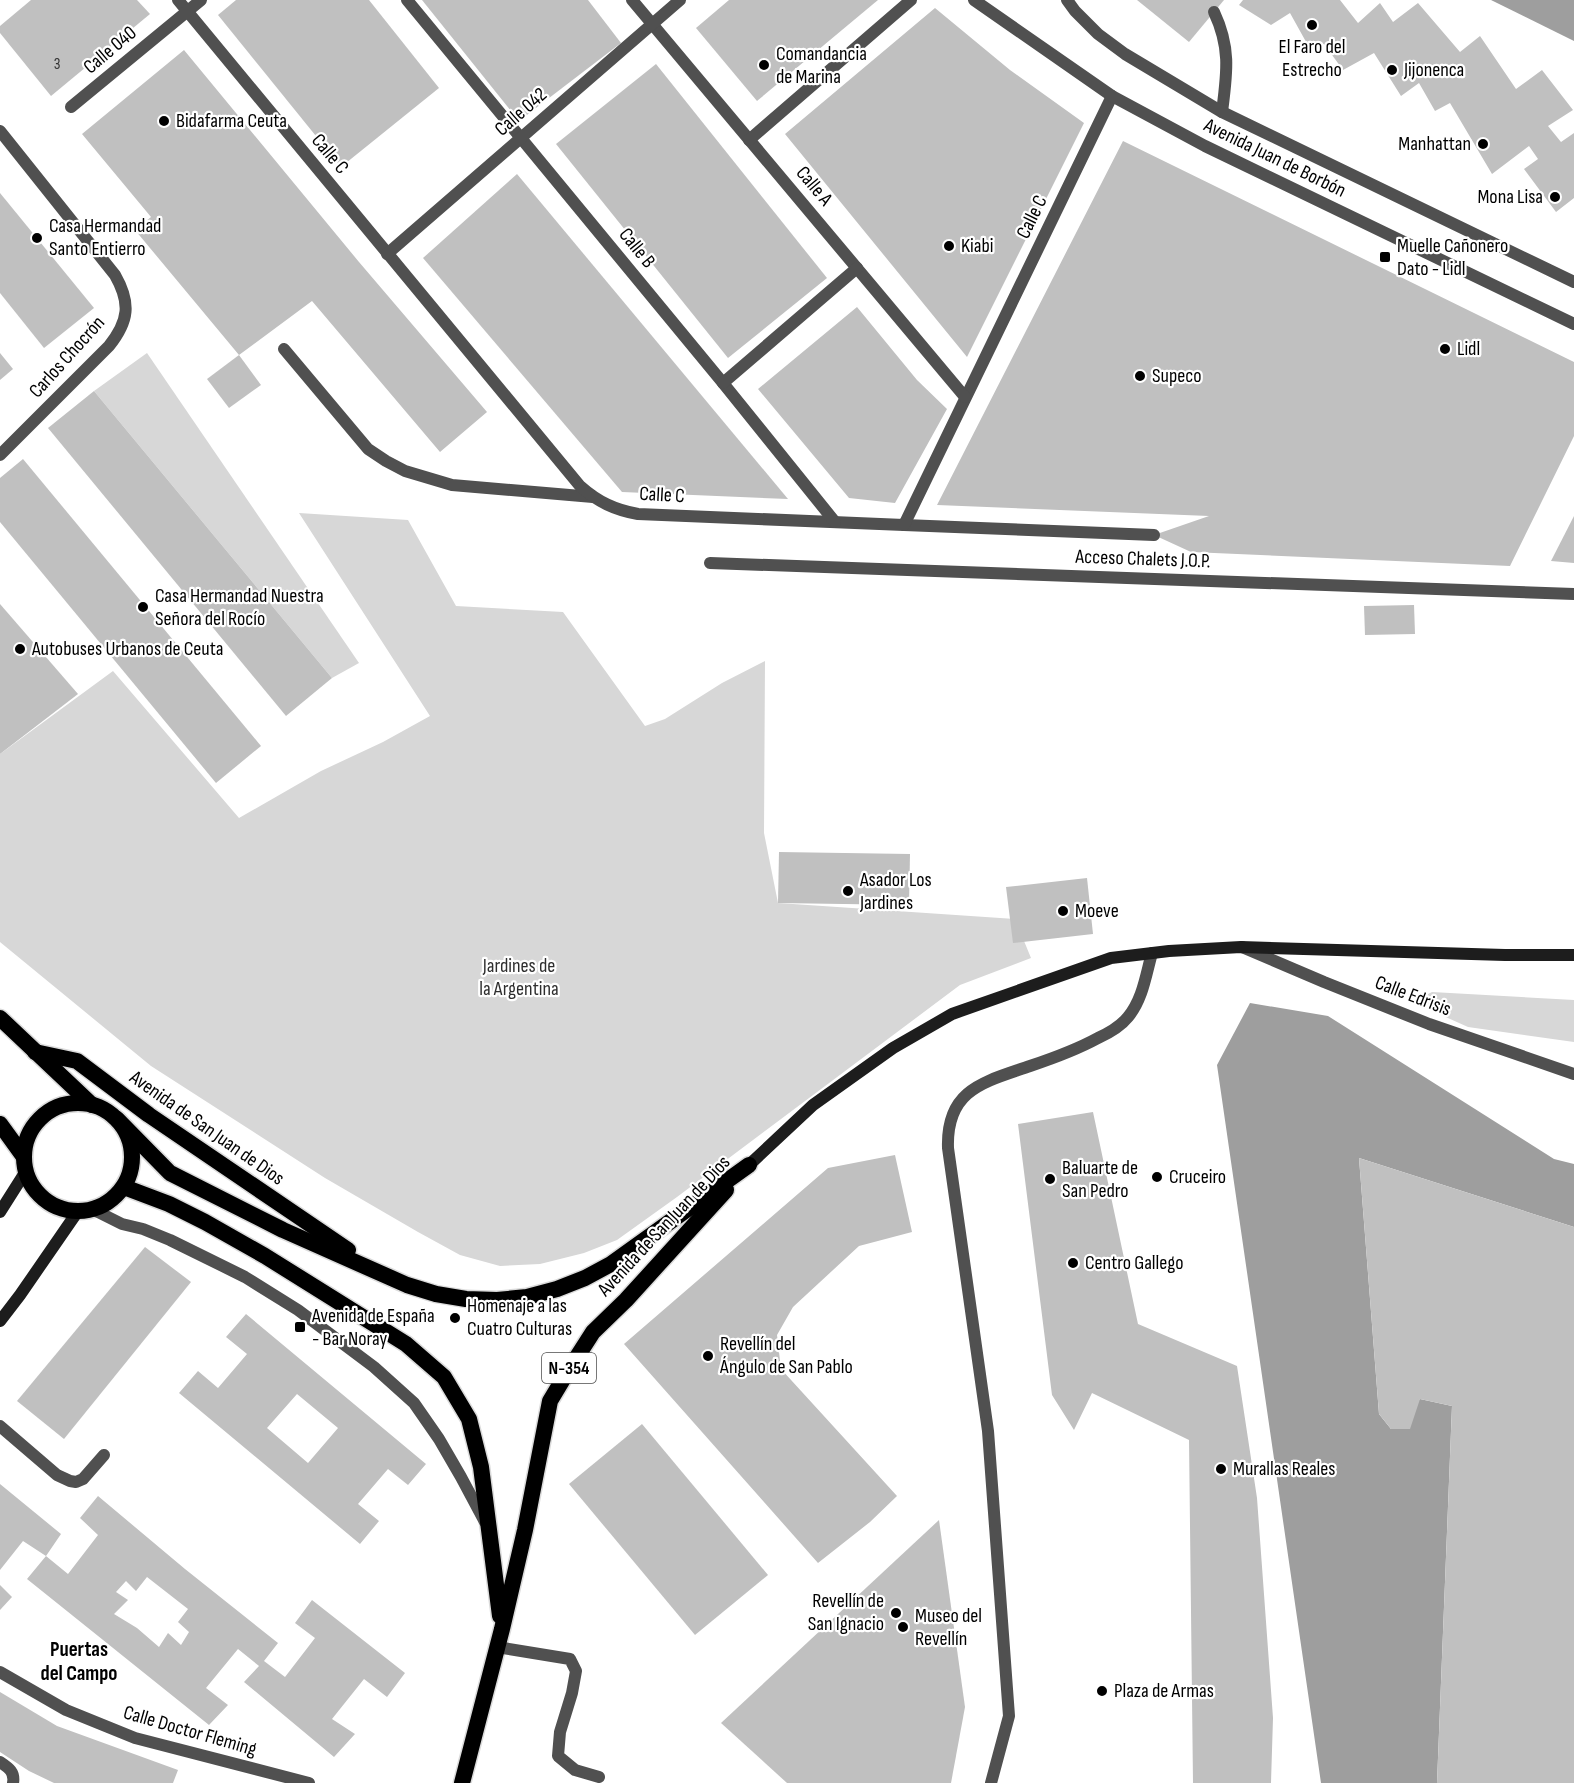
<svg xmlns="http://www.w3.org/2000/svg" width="1574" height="1783" font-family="'Sofia Sans Condensed',sans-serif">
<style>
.green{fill:#d7d7d7}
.water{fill:#9e9e9e}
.building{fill:#c0c0c0;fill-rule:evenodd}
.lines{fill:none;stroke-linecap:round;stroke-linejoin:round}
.trunk-casing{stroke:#dbdbdb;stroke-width:19}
.service{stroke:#505050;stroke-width:12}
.pedestrian{stroke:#505050;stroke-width:12}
.minor{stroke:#505050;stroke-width:12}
.tertiary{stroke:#505050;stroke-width:12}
.secondary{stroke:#1d1d1d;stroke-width:12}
.trunk{stroke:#000;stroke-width:16}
.poi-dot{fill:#000;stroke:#fff;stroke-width:2}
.labels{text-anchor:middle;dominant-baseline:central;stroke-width:4.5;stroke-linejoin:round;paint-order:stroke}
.number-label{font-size:16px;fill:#303030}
.shield{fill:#fff;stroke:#4c4c4c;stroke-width:1.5}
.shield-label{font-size:18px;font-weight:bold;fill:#000}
.poi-label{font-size:20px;fill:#000;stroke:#fff;text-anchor:start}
.street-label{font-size:20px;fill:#000;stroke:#fff}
.park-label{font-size:20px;fill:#2e2e2e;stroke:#fff}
.neighbourhood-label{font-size:21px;font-weight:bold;fill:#000;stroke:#fff}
</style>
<rect width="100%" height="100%" fill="#fff"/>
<g class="green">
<path d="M147 353 359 663 332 678 94 391Z"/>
<path d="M299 513 408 520 456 606 563 612 645 726 665 719 722 683 765 661 764 833 778 903 1015 919 1031 958 960 985 677 1197 617 1240 584 1253 540 1264 500 1266 460 1255 418 1232 325 1178 151 1066 0 942V754L113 671 239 818 321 771 383 742 430 716Z"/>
<path d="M1432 992 1574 1000V1042L1468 1027 1430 1010 1426 1002V995Z"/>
</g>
<g class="water">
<path d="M1491 0H1574V41Z"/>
<path d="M1250 1003 1328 1016 1554 1159 1574 1164V1227L1359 1158 1379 1414 1391 1429 1420 1399 1452 1406 1437 1783H1321L1217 1065Z"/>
</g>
<g class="building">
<path d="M31 0H137L150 14 51 96 0 33V26Z"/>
<path d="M236 0H369L439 88 341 167 218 15Z"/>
<path d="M422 0H588L621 43 519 121Z"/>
<path d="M729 0H878L757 101 696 28Z"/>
<path d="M1137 0H1224L1189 42Z"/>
<path d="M1243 0H1340L1358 23 1380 3 1393 22 1418 3 1460 52 1480 36 1516 89 1542 70 1573 110 1548 126 1561 142 1574 133V198L1556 212 1524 169 1538 159 1529 146 1492 174 1450 103 1435 111 1419 83 1401 96 1374 53 1343 70 1324 44 1310 49 1290 13 1271 25 1239 5Z"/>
<path d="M935 8 1010 70 1084 123 967 357 785 134Z"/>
<path d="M184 50 359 262 487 412 440 452 312 301 239 355 135 230 151 217 82 134Z"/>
<path d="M656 64 827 278 728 358 556 144Z"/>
<path d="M1123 141 1574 362V436L1510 566 1191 552 1154 535 1209 516 937 505Z"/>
<path d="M517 174 788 499 622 492 423 258Z"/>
<path d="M0 193 94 308 44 348 0 293Z"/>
<path d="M857 307 917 380 947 409 895 503 849 498 758 389Z"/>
<path d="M0 353 13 369 0 380Z"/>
<path d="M239 355 261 385 229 408 207 379Z"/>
<path d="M94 391 332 678 286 716 48 428Z"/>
<path d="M23 459 261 746 216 783 0 522V478Z"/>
<path d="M1574 516V563L1551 561Z"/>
<path d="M0 604 78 694 0 754Z"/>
<path d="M1414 605 1415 634 1365 635 1364 606Z"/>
<path d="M779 852 910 854 909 905 778 903Z"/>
<path d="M1087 878 1093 934 1013 943 1006 887Z"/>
<path d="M1093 1112 1138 1324 1237 1366 1257 1498 1273 1718 1271 1783H1193L1189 1440 1092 1393 1074 1430 1052 1395 1018 1124Z"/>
<path d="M895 1155 912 1232 859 1246 793 1307 777 1335 781 1369 897 1496 870 1522 818 1563 624 1344 828 1168Z"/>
<path d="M1359 1158 1574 1227V1783H1437L1452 1406 1420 1399 1410 1429H1391L1379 1414Z"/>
<path d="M145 1247 191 1282 64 1439 17 1401Z"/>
<path d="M246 1314 426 1464 408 1485 388 1469 358 1504 379 1521 360 1544 179 1393 198 1371 218 1388 247 1354 226 1337ZM297 1394 338 1428 308 1463 267 1428Z"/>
<path d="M642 1424 768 1575 695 1635 569 1484Z"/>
<path d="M0 1484 61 1534 46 1556 23 1541 0 1570Z"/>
<path d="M98 1496 185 1569 278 1643 264 1661 285 1677 315 1638 295 1623 312 1600 405 1673 387 1697 364 1679 332 1719 355 1734 334 1757 244 1682 259 1666 238 1649 206 1688 228 1705 209 1725 27 1579 46 1556 68 1574 98 1535 80 1518ZM147 1577 188 1609 178 1622 189 1632 181 1645 168 1633 159 1647 137 1628 114 1614 128 1600 116 1592 126 1581 136 1591Z"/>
<path d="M939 1520 965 1707 951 1783H787L721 1723Z"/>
<path d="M0 1585 12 1597 0 1610Z"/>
<path d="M0 1692 57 1726 178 1770 173 1783H54L29 1771 0 1752Z"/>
</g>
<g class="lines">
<defs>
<g id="trunk">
<path d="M0 1018 92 1105"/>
<path d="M35 1052 77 1061 149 1115 348 1250"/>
<circle cx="78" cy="1157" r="54"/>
<path d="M117 1119 170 1173 283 1230 407 1285 436 1294 466 1299 497 1300 527 1297 557 1289 585 1278 611 1264 749 1165"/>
<path d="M0 1124 24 1157"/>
<path d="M124 1187 169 1204 205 1222 265 1256 406 1344 444 1377 469 1419 481 1467 500 1616"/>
<path d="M462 1783 502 1629 525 1530 550 1401 568 1371 593 1332 626 1300 726 1190"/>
</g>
</defs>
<use href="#trunk" class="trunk-casing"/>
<g class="service">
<path d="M1214 12C1231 48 1227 73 1222 112"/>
<path d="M284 349 368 449 386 461 405 471 452 485 593 497"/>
<path d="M904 525 1154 535"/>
<path d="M92 1209 122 1224 143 1229 170 1240 245 1277 298 1310 374 1367 414 1403 439 1439 461 1477 485 1522"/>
<path d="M0 1426 57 1475 70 1481 76 1482 83 1479 104 1455"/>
<path d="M497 1647 570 1659 576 1671 572 1693 560 1732 558 1756 575 1770 599 1777"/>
<path d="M0 1762C9 1768 15 1772 13 1783"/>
</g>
<path class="pedestrian" d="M991 1783 1009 1716 988 1431 948 1148C946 1089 984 1082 1030 1066 1054 1058 1076 1050 1098 1038 1109 1033 1120 1027 1128 1017 1143 999 1146 974 1152 953"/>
<g class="minor">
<path d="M178 0 580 486C598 502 615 510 638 514L904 525 1112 96"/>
<path d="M407 0 723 383 835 522"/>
<path d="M632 0 965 397"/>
<path d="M974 0 1112 96 1205 146 1574 324"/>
<path d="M1067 0 1075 11 1098 34 1125 54 1222 112 1574 282"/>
<path d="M71 107 201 0"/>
<path d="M0 131 115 275C131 303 129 321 109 346L0 455"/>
<path d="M749 140 911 0"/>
<path d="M387 254 680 0"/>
<path d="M723 383 857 268"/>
<path d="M710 563 1574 594"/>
<path d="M0 1672 66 1710 135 1738 309 1783"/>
</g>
<path class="tertiary" d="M1242 947 1324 982 1429 1024 1574 1074"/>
<g class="secondary">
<path d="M749 1165 813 1105 893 1048 952 1014 1111 958 1169 951 1241 947 1505 955H1574"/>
<path d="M0 1212 26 1171"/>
<path d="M0 1321 20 1295 78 1211"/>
</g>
<use href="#trunk" class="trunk"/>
</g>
<g class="poi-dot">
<circle cx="1312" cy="25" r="6"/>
<circle cx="764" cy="65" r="6"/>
<circle cx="1392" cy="70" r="6"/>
<circle cx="164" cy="121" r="6"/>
<circle cx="1483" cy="144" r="6"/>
<circle cx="1555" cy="197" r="6"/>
<circle cx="37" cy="238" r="6"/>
<circle cx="949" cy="246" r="6"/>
<rect x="1379" y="251" width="12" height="12" rx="3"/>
<circle cx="1445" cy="349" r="6"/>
<circle cx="1140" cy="376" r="6"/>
<circle cx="143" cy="607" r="6"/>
<circle cx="20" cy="649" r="6"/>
<circle cx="848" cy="891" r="6"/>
<circle cx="1063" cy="911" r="6"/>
<circle cx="1157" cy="1177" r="6"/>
<circle cx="1050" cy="1179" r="6"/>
<circle cx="1073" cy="1263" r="6"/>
<circle cx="455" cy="1318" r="6"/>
<rect x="294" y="1321" width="12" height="12" rx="3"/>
<circle cx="708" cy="1356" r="6"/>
<circle cx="1221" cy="1469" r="6"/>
<circle cx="896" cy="1613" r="6"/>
<circle cx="903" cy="1627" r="6"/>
<circle cx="1102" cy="1691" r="6"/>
</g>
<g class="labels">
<g class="number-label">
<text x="57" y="64">3</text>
</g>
<rect class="shield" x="542" y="1353" width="54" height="30" rx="4.5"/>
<g class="shield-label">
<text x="569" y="1368">N-354</text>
</g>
<g class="poi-label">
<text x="1312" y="47" text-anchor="middle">El Faro del<tspan x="1312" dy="23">Estrecho</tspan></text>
<text x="776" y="54">Comandancia<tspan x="776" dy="23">de Marina</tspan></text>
<text x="1404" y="70">Jijonenca</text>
<text x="176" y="121">Bidafarma Ceuta</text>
<text x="1471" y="144" text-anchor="end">Manhattan</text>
<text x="1543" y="197" text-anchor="end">Mona Lisa</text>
<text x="49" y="226">Casa Hermandad<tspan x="49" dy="23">Santo Entierro</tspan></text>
<text x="961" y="246">Kiabi</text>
<text x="1397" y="246">Muelle Cañonero<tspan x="1397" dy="23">Dato - Lidl</tspan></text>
<text x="1457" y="349">Lidl</text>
<text x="1152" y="376">Supeco</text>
<text x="155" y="596">Casa Hermandad Nuestra<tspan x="155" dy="23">Señora del Rocío</tspan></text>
<text x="32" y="649">Autobuses Urbanos de Ceuta</text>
<text x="860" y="880">Asador Los<tspan x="860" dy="23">Jardines</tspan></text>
<text x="1075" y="911">Moeve</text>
<text x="1062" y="1168">Baluarte de<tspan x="1062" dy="23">San Pedro</tspan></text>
<text x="1169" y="1177">Cruceiro</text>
<text x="1085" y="1263">Centro Gallego</text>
<text x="467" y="1306">Homenaje a las<tspan x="467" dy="23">Cuatro Culturas</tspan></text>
<text x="312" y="1316">Avenida de España<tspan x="312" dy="23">- Bar Noray</tspan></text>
<text x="720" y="1344">Revellín del<tspan x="720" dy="23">Ángulo de San Pablo</tspan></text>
<text x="1233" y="1469">Murallas Reales</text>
<text x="884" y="1601" text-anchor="end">Revellín de<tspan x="884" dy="23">San Ignacio</tspan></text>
<text x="915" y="1616">Museo del<tspan x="915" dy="23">Revellín</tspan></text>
<text x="1114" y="1691">Plaza de Armas</text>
</g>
<g class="street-label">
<text transform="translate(110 50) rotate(-40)">Calle 040</text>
<text transform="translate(521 112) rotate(-41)">Calle 042</text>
<text transform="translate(330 154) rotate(50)">Calle C</text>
<text transform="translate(1275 158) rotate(26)">Avenida Juan de Borbón</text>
<text transform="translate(814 186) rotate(50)">Calle A</text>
<text transform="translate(1032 217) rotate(-64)">Calle C</text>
<text transform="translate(637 248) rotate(51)">Calle B</text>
<text transform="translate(67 357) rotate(-48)">Carlos Chocrón</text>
<text transform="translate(662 495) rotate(3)">Calle C</text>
<text transform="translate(1143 559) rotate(2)">Acceso Chalets J.O.P.</text>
<text transform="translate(1413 996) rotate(21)">Calle Edrisis</text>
<text transform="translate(207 1128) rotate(35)">Avenida de San Juan de Dios</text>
<text transform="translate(664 1226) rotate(-47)">Avenida de San Juan de Dios</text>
<text transform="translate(190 1731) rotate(16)">Calle Doctor Fleming</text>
</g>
<g class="park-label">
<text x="519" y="966">Jardines de<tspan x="519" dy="23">la Argentina</tspan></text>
</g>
<g class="neighbourhood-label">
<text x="79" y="1649">Puertas<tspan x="79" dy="24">del Campo</tspan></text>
</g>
</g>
</svg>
